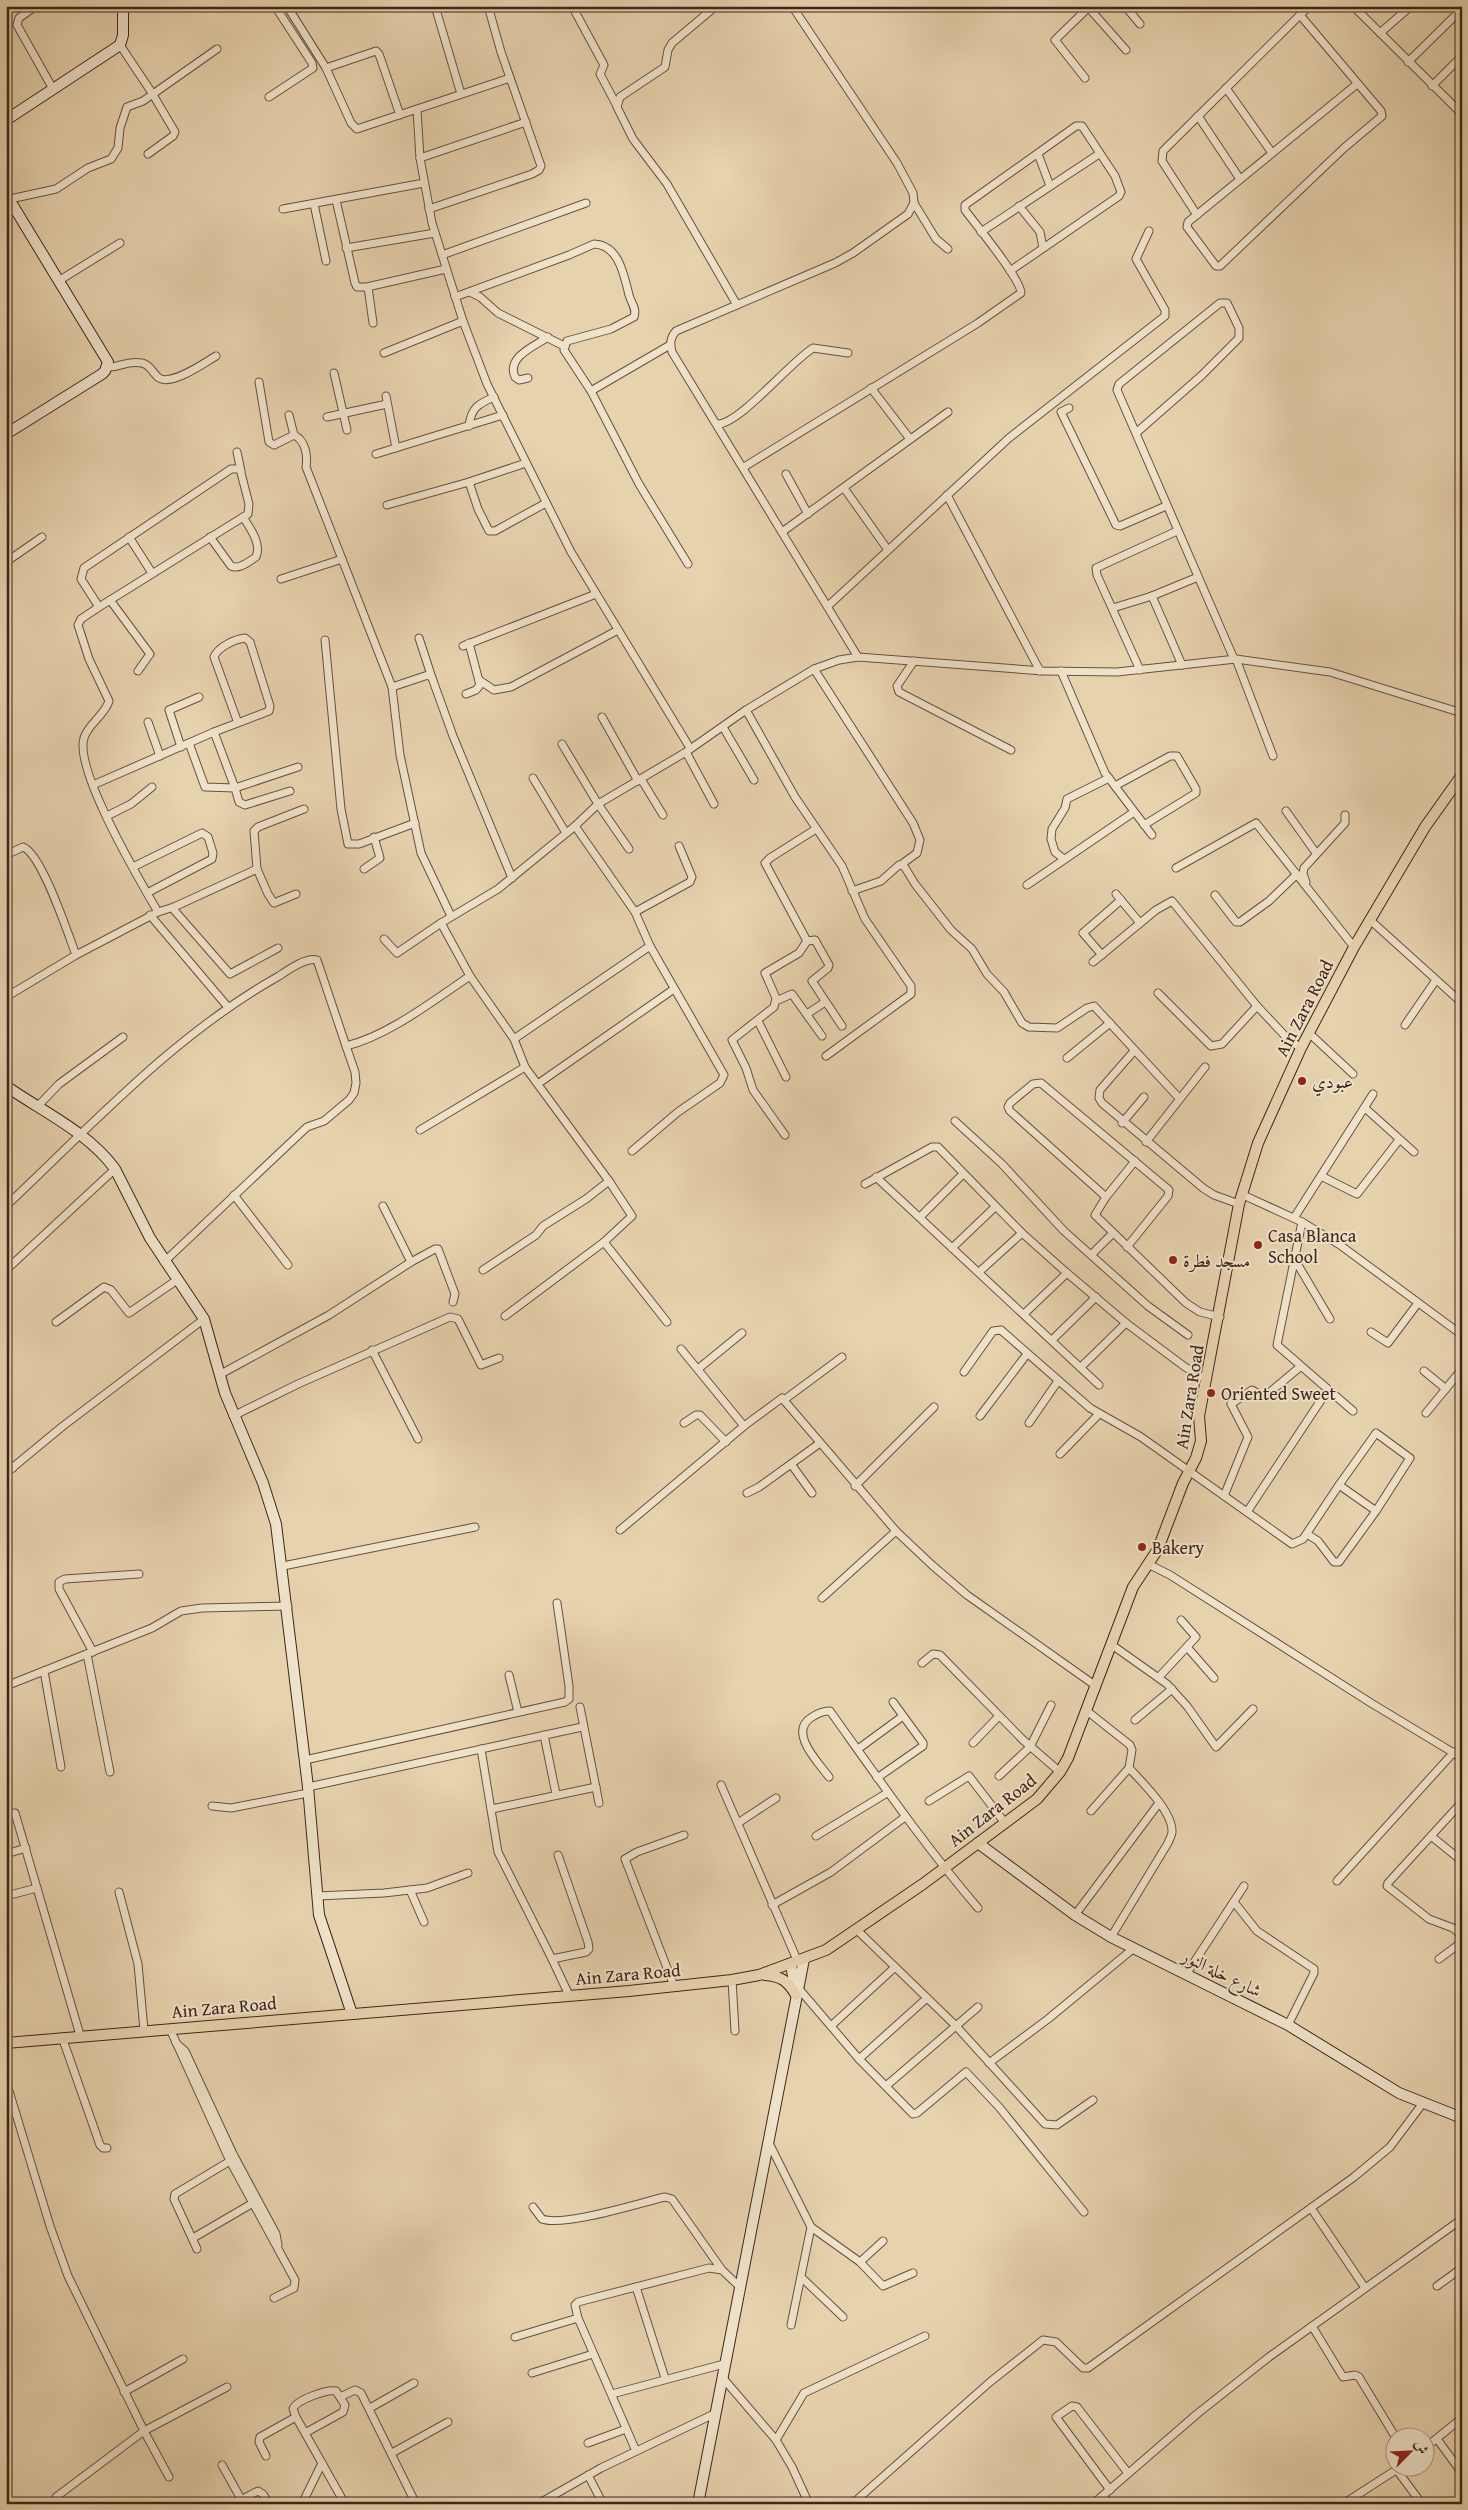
<svg xmlns="http://www.w3.org/2000/svg" width="1468" height="2510" font-family="'Gentium Book Plus',Amiri,serif">
<style>
.lines{fill:none;stroke-linecap:round;stroke-linejoin:round}
.street-casing{stroke:#68503e;stroke-width:9}
.secondary-casing{stroke:#3e2519;stroke-width:12}
.primary-casing{stroke:#3e2519;stroke-width:12}
.street{stroke:#efe2ca;stroke-width:7}
.secondary{stroke:#efe2ca;stroke-width:10}
.primary{stroke:#e7d2ae;stroke-width:10}
.poi-dot{fill:#8f2418;stroke:#efe2ca;stroke-width:2}
.labels{text-anchor:middle;dominant-baseline:central;stroke-width:4;stroke-linejoin:round;paint-order:stroke}
.street-label{font-size:18px;fill:#3e2519;stroke:#efe2ca}
.poi-label{font-size:18px;fill:#3e2519;stroke:#efe2ca;text-anchor:start}
</style>
<rect width="100%" height="100%" fill="#e7d2ae"/>
<filter id="stains"><feTurbulence type="fractalNoise" baseFrequency=".004" numOctaves="4"/><feColorMatrix values="0 0 0 0 .2 0 0 0 0 .09 0 0 0 0 .02 0 0 0 .5 -.17"/></filter>
<radialGradient id="worn" r=".72"><stop offset=".6" stop-color="#630" stop-opacity="0"/><stop offset="1" stop-color="#630" stop-opacity=".3"/></radialGradient>
<g class="lines">
<defs>
<g id="street">
<path d="M36 6 19 18 17 25 53 89"/>
<path d="M287 6 326 68 351 123 357 129 510 78"/>
<path d="M435 6 461 94"/>
<path d="M572 6 604 65 600 74 617 106"/>
<path d="M716 6 672 43 668 50 665 67 620 97 617 107 633 139 667 184 737 305"/>
<path d="M792 6 897 163 913 193 914 203 908 214 853 253 835 263 676 331C670 338 670 343 672 352L858 657"/>
<path d="M1125 6 1140 24"/>
<path d="M1353 6 1462 114"/>
<path d="M1088 7 1126 50"/>
<path d="M1300 15 1381 111 1382 116 1344 148 1220 266H1216L1187 227 1188 222 1357 84"/>
<path d="M1380 33 1411 6"/>
<path d="M120 45 152 93 175 132 173 136 148 154"/>
<path d="M1408 62 1462 9"/>
<path d="M326 68 376 51 379 54 400 115"/>
<path d="M1085 78 1055 40 1090 6"/>
<path d="M1432 86 1462 56"/>
<path d="M1226 88 1272 153"/>
<path d="M269 97 313 68 312 63 275 6"/>
<path d="M417 110 420 158 432 223 463 321 487 384 571 552 690 748"/>
<path d="M1198 116 1240 179"/>
<path d="M1038 154 1050 186"/>
<path d="M420 158 526 122"/>
<path d="M10 199 56 189 88 168 111 159 118 148 120 128 127 107 143 101 217 49"/>
<path d="M336 200 355 283 357 287H367L446 269"/>
<path d="M914 203 936 239 948 249"/>
<path d="M314 204 326 261"/>
<path d="M1019 206 1040 232 1043 248"/>
<path d="M283 209 424 183"/>
<path d="M429 209 532 174 539 170 541 166 501 52 488 6"/>
<path d="M1197 215 1162 161 1163 151 1309 6"/>
<path d="M981 232 1099 154"/>
<path d="M346 248 435 233"/>
<path d="M442 255 586 203"/>
<path d="M60 280 120 243"/>
<path d="M368 287 373 323"/>
<path d="M470 292 480 297 498 313 564 346"/>
<path d="M455 297 569 255 594 244C619 245 624 275 629 295 631 303 637 308 634 317L611 329 567 341 564 350 591 391 639 484 688 564"/>
<path d="M384 353 463 321"/>
<path d="M108 367C120 368 125 360 142 363 151 365 153 374 159 378 172 386 204 363 216 356"/>
<path d="M334 373 347 430"/>
<path d="M528 378 519 380 515 377C506 357 535 346 548 337"/>
<path d="M259 382 269 442 274 445 294 435"/>
<path d="M871 388 910 439"/>
<path d="M591 391 670 345"/>
<path d="M386 396 396 448"/>
<path d="M1069 408 1061 412 1116 525 1120 526 1166 506"/>
<path d="M289 415 294 435C305 440 308 455 306 467L392 687 400 755 421 853 451 916"/>
<path d="M327 417 387 404"/>
<path d="M717 424C739 425 789 363 813 348L848 353"/>
<path d="M469 426C471 408 478 404 494 397"/>
<path d="M1136 433 1201 376 1239 338V328L1227 303H1220L1119 384 1117 390 1234 659"/>
<path d="M237 452 241 471"/>
<path d="M376 454 503 415"/>
<path d="M744 467 978 323 1021 293C1021 279 976 225 965 210V205L1076 126H1082L1115 176 1121 192 1119 196 1010 271"/>
<path d="M786 474 808 514"/>
<path d="M469 482 478 509 489 531H495L546 503"/>
<path d="M844 488 888 550"/>
<path d="M947 495 1040 671"/>
<path d="M387 505 469 482 526 463"/>
<path d="M782 532 948 412"/>
<path d="M129 537 152 573"/>
<path d="M210 537 231 566C239 570 248 562 256 557 262 544 250 528 243 517"/>
<path d="M6 562 42 537"/>
<path d="M281 579 342 559"/>
<path d="M1152 596 1182 665"/>
<path d="M110 600 150 654 138 671"/>
<path d="M828 606 1009 438 1165 316V310L1136 259 1149 231"/>
<path d="M1113 608 1152 596 1198 577"/>
<path d="M419 638 432 678"/>
<path d="M325 640 341 809 348 844H359L415 823"/>
<path d="M463 646 596 594"/>
<path d="M1236 659 1273 756"/>
<path d="M914 661 897 686 899 692 1011 750"/>
<path d="M814 669 913 823 920 840 917 853 902 864"/>
<path d="M1140 670 1097 575 1096 568 1177 531"/>
<path d="M1061 671 1105 773 1152 835"/>
<path d="M479 680 494 690 511 687 618 630"/>
<path d="M392 687 428 675 432 678 453 736 512 878"/>
<path d="M466 694 476 690 480 685 469 643"/>
<path d="M746 710 795 797 842 866 865 919 911 986V994L826 1056"/>
<path d="M602 717 638 781"/>
<path d="M148 722 160 756"/>
<path d="M723 727 754 780"/>
<path d="M214 732 235 788 298 767"/>
<path d="M189 743 205 787 235 788 239 802 245 805 290 791"/>
<path d="M562 744 598 804 629 849"/>
<path d="M181 747 169 710 199 697"/>
<path d="M686 752 714 804"/>
<path d="M533 778 566 833"/>
<path d="M641 779 663 815"/>
<path d="M93 785 214 732 269 711 270 706 250 642 245 638C235 639 218 647 214 657L238 723"/>
<path d="M1115 786 1170 756H1177L1196 789V793L1144 825"/>
<path d="M1286 811 1316 853"/>
<path d="M107 816 131 804 152 787"/>
<path d="M575 826 635 912 650 946 724 1075 720 1083 678 1112 632 1151"/>
<path d="M6 855 23 847C42 854 68 934 76 955"/>
<path d="M1064 859 1055 852 1051 839 1052 829 1065 808 1067 799 1109 778"/>
<path d="M133 867 202 833 208 837 213 853 212 859 147 893"/>
<path d="M1176 868 1256 823 1354 947"/>
<path d="M257 869 268 894 274 903 296 894"/>
<path d="M364 869 380 858 374 837"/>
<path d="M1306 882 1303 874 1304 868 1345 823V815"/>
<path d="M1027 885 1134 812"/>
<path d="M852 891 881 881 899 865 904 866 915 884 951 930 972 949 987 974 1004 992 1022 1023 1029 1027 1057 1028 1087 1008 1094 1006 1179 1098"/>
<path d="M1116 894 1140 923"/>
<path d="M1215 895 1236 922H1240L1269 901 1297 874"/>
<path d="M174 907V910L230 974 278 948"/>
<path d="M158 912 174 907 257 869 254 831 258 827 304 809"/>
<path d="M635 912 690 882 692 877 679 846"/>
<path d="M150 915 227 1006"/>
<path d="M1369 919 1462 1003"/>
<path d="M384 939 397 953 441 923"/>
<path d="M807 941 815 940 829 965 828 968 812 981 842 1026"/>
<path d="M1102 955 1083 933 1121 900"/>
<path d="M1093 962 1156 910 1172 901 1257 1006 1288 1039 1301 1048"/>
<path d="M1158 993 1211 1046 1222 1044 1257 1006"/>
<path d="M6 997 76 955 158 912C140 881 74 770 84 738 88 724 105 715 109 701L89 659 78 625 81 619 99 607 248 514 249 504 240 469H231L84 568 81 579 99 607"/>
<path d="M776 1001 792 994 822 1036"/>
<path d="M807 1014 825 1002"/>
<path d="M758 1021 786 1077"/>
<path d="M1405 1025 1436 980"/>
<path d="M1309 1033 1353 1074"/>
<path d="M514 1039 650 946"/>
<path d="M1134 1051 1100 1090 1099 1098 1102 1103 1203 1188 1214 1195 1239 1204"/>
<path d="M1067 1058 1110 1023"/>
<path d="M539 1083 674 989"/>
<path d="M37 1107 59 1084 123 1037"/>
<path d="M1365 1108 1414 1152"/>
<path d="M955 1121 1002 1164 1064 1231 1148 1306 1188 1335"/>
<path d="M1122 1123 1144 1097"/>
<path d="M420 1130 525 1067"/>
<path d="M785 1135 753 1090 746 1068 732 1040 774 1007 776 998 765 973 799 953 807 941 765 863 770 858 816 829"/>
<path d="M1146 1142 1205 1067"/>
<path d="M1135 1161 1106 1197 1095 1215 1186 1303 1200 1312 1220 1317"/>
<path d="M1321 1176 1357 1194 1399 1140"/>
<path d="M876 1177 1099 1385"/>
<path d="M865 1184 932 1147H938L1022 1233 1067 1273 1126 1323 1185 1367 1207 1380"/>
<path d="M1241 1194 1302 1222 1340 1245 1462 1335"/>
<path d="M234 1195 288 1265"/>
<path d="M1106 1197 1010 1111 1008 1107 1010 1103 1033 1084 1041 1083 1169 1190 1168 1196 1127 1247"/>
<path d="M6 1206C93 1124 174 1035 279 976 288 970 306 957 317 960L346 1046C388 1036 434 1000 470 976"/>
<path d="M920 1217 963 1174"/>
<path d="M1294 1218 1373 1094"/>
<path d="M1302 1222 1277 1345 1353 1411"/>
<path d="M604 1242 667 1322"/>
<path d="M952 1248 995 1207"/>
<path d="M1092 1254 1113 1233"/>
<path d="M1295 1260 1330 1319"/>
<path d="M164 1262 307 1127 324 1121 349 1100 354 1093 356 1083 355 1072 346 1046"/>
<path d="M411 1262 435 1249H438L455 1294 453 1302"/>
<path d="M6 1270 115 1169"/>
<path d="M483 1270 536 1235 543 1226 586 1199 609 1181"/>
<path d="M979 1272 1022 1233"/>
<path d="M1024 1314 1067 1273"/>
<path d="M505 1316 604 1242 632 1216 609 1181 525 1067 514 1039 470 976 441 923 498 889 575 826 598 804 686 752 746 710 814 669 839 660 858 657 1043 671 1117 672 1236 659 1330 672 1462 713"/>
<path d="M56 1322 104 1287 111 1290 129 1313 177 1280"/>
<path d="M1371 1332 1388 1343 1418 1303"/>
<path d="M1052 1340 1096 1297"/>
<path d="M681 1349 744 1426"/>
<path d="M372 1350 418 1439"/>
<path d="M1081 1367 1126 1323"/>
<path d="M698 1369 742 1333"/>
<path d="M1424 1371 1446 1389"/>
<path d="M964 1372 993 1331 1001 1330 1090 1408 1141 1437 1292 1544 1303 1539 1339 1485"/>
<path d="M219 1375 329 1315 411 1262 383 1206"/>
<path d="M784 1400 842 1357"/>
<path d="M1426 1413 1462 1369"/>
<path d="M233 1416 298 1384 450 1317 458 1319 481 1365 499 1358"/>
<path d="M980 1416 1027 1354"/>
<path d="M684 1423 696 1415H700L726 1442"/>
<path d="M1029 1423 1058 1381"/>
<path d="M1060 1454 1099 1414"/>
<path d="M6 1461 13 1468"/>
<path d="M791 1464 812 1493"/>
<path d="M6 1473 63 1426 204 1319"/>
<path d="M855 1486 934 1407"/>
<path d="M747 1493 759 1487 820 1443"/>
<path d="M1224 1496 1248 1437 1231 1404 1252 1390 1264 1397 1300 1367"/>
<path d="M1247 1512 1327 1391"/>
<path d="M620 1530 744 1426 782 1398 896 1531 932 1565 967 1595 1096 1686"/>
<path d="M1307 1534 1318 1541 1334 1562H1339L1376 1511 1410 1458 1376 1433 1339 1485 1376 1511"/>
<path d="M1148 1564 1170 1575 1371 1703 1462 1758"/>
<path d="M283 1566 475 1527"/>
<path d="M822 1598 896 1531"/>
<path d="M1112 1645 1167 1684 1187 1706 1216 1747 1253 1709"/>
<path d="M1187 1647 1214 1678"/>
<path d="M93 1652 59 1589V1582L65 1579 139 1574"/>
<path d="M87 1654 110 1772"/>
<path d="M922 1663 933 1654 940 1655 1023 1740 1060 1772"/>
<path d="M44 1671 61 1767"/>
<path d="M509 1675 518 1712"/>
<path d="M1159 1677 1196 1637 1181 1620"/>
<path d="M6 1686 152 1628 181 1611 202 1608 288 1606"/>
<path d="M580 1707 599 1803"/>
<path d="M1087 1711 1130 1745 1132 1750 1129 1768C1142 1782 1173 1812 1172 1832 1172 1835 1169 1840 1168 1843L1111 1937"/>
<path d="M1135 1720 1172 1689"/>
<path d="M544 1735 556 1794"/>
<path d="M973 1743 999 1716"/>
<path d="M481 1749 498 1852 552 1959"/>
<path d="M858 1749 903 1716"/>
<path d="M305 1760 565 1702 569 1699V1686L557 1603"/>
<path d="M999 1776 1030 1747 1051 1705"/>
<path d="M829 1777C819 1763 787 1732 812 1717 818 1713 823 1711 830 1711 878 1778 924 1845 978 1908"/>
<path d="M877 1778 923 1746V1743L893 1702"/>
<path d="M721 1785 798 1962"/>
<path d="M308 1787 582 1727"/>
<path d="M929 1801 969 1776 1005 1823"/>
<path d="M1462 1802 1388 1883 1387 1886 1429 1919 1453 1928 1462 1936"/>
<path d="M212 1806 231 1808 308 1793"/>
<path d="M492 1809 596 1787"/>
<path d="M1091 1811 1129 1768"/>
<path d="M6 1813H15L80 2035"/>
<path d="M738 1823 776 1798"/>
<path d="M816 1836 887 1793"/>
<path d="M1431 1836 1462 1861"/>
<path d="M6 1854 26 1848"/>
<path d="M558 1855 588 1942 589 1949 586 1952 552 1959 569 1995"/>
<path d="M1337 1881 1454 1752"/>
<path d="M410 1890 424 1922"/>
<path d="M119 1892 138 1964 144 2030"/>
<path d="M6 1896 37 1888"/>
<path d="M317 1896 384 1893 427 1888 468 1873"/>
<path d="M1234 1902 1257 1931 1314 1969V1973L1288 2025"/>
<path d="M772 1905 831 1872 905 1817"/>
<path d="M1075 1915 1159 1803"/>
<path d="M857 1930 956 2026 1045 2124 1057 2125 1093 2100"/>
<path d="M1439 1959 1462 1942"/>
<path d="M1187 1973 1244 1886"/>
<path d="M732 1980 735 2031"/>
<path d="M674 1986 625 1859 637 1852 684 1835"/>
<path d="M800 1990 859 2059 913 2114 917 2113 966 2072 999 2107 1084 2212"/>
<path d="M831 2026 894 1968"/>
<path d="M170 2029 230 2161 295 2280 294 2288 274 2298"/>
<path d="M62 2037 100 2145 103 2148H107"/>
<path d="M176 2043 185 2051 233 2154 276 2234 278 2245"/>
<path d="M859 2059 927 1998"/>
<path d="M989 2063 1048 2019 1134 1948"/>
<path d="M6 2081 50 2226 68 2276 144 2431 169 2477"/>
<path d="M886 2086 978 2007"/>
<path d="M769 2143 811 2227 860 2262 883 2286 913 2273"/>
<path d="M533 2207 542 2219C564 2227 639 2203 665 2197L672 2199 722 2270"/>
<path d="M1311 2208 1365 2288"/>
<path d="M193 2238 253 2203"/>
<path d="M197 2249 174 2199 175 2194 230 2161"/>
<path d="M860 2262 883 2241"/>
<path d="M801 2277 843 2317"/>
<path d="M1437 2286 1462 2268"/>
<path d="M636 2287 665 2378"/>
<path d="M791 2325 811 2227"/>
<path d="M1312 2326 1343 2377 1355 2375 1359 2377 1396 2438"/>
<path d="M515 2337 578 2318"/>
<path d="M532 2373 593 2354"/>
<path d="M722 2377 776 2440 792 2467 809 2504"/>
<path d="M124 2392 183 2359"/>
<path d="M612 2394 724 2364"/>
<path d="M340 2397 355 2390 361 2393 416 2504"/>
<path d="M370 2408 414 2383"/>
<path d="M305 2433 343 2412 345 2405 336 2391C327 2389 296 2400 293 2409L296 2417 345 2504"/>
<path d="M1437 2439 1462 2473"/>
<path d="M776 2440 804 2393 925 2336"/>
<path d="M588 2443 626 2429"/>
<path d="M1426 2447 1462 2418"/>
<path d="M636 2451 578 2318 575 2305 578 2302 709 2268 722 2270 741 2288"/>
<path d="M392 2453 448 2422"/>
<path d="M266 2456 259 2442 260 2437 296 2417"/>
<path d="M222 2465 241 2499"/>
<path d="M1396 2469 1422 2504"/>
<path d="M588 2475 603 2504"/>
<path d="M1110 2490 1056 2417 1072 2406 1077 2407 1128 2473"/>
<path d="M1103 2496 1109 2504"/>
<path d="M58 2504 56 2497 144 2431 227 2387"/>
<path d="M233 2504 258 2491 263 2494 269 2504"/>
<path d="M302 2504 322 2463"/>
<path d="M538 2504 601 2468 714 2414"/>
<path d="M852 2504 990 2382 1043 2340 1056 2342 1083 2368H1088L1354 2177 1390 2147 1423 2103"/>
<path d="M1093 2504 1197 2414 1269 2357 1462 2219"/>
<path d="M1343 2504 1399 2468"/>
</g>
<g id="secondary">
<path d="M6 120 120 45 123 35V6"/>
<path d="M6 194 108 362 105 371 102 374 6 434"/>
<path d="M6 1086C43 1112 88 1132 115 1169L150 1238 204 1319 225 1393 263 1483 276 1524 308 1787 319 1915 352 2014"/>
<path d="M978 1843 1075 1915 1111 1937 1288 2025 1399 2093 1462 2118"/>
<path d="M791 1965 796 1993"/>
<path d="M698 2504 804 1959"/>
</g>
<g id="primary">
<path d="M765 1975C781 1976 788 1981 796 1995"/>
<path d="M6 2043 629 1991 732 1980 759 1975 826 1950 923 1884 1037 1799 1060 1772 1068 1758 1133 1587 1158 1549 1183 1483 1196 1458 1201 1441 1199 1416 1239 1204 1258 1143 1301 1048 1354 947 1425 827 1462 775"/>
</g>
</defs>
<use href="#street" class="street-casing"/>
<use href="#secondary" class="secondary-casing"/>
<use href="#primary" class="primary-casing"/>
<use href="#street" class="street"/>
<use href="#secondary" class="secondary"/>
<use href="#primary" class="primary"/>
</g>
<g class="poi-dot">
<circle cx="1302" cy="1081" r="5"/>
<circle cx="1258" cy="1245" r="5"/>
<circle cx="1173" cy="1260" r="5"/>
<circle cx="1211" cy="1393" r="5"/>
<circle cx="1142" cy="1547" r="5"/>
</g>
<g class="labels">
<g class="street-label">
<text transform="translate(1304 1008) rotate(-63)">Ain Zara Road</text>
<text transform="translate(1189 1397) rotate(-81)">Ain Zara Road</text>
<text transform="translate(992 1810) rotate(-38)">Ain Zara Road</text>
<text transform="translate(1222 1973) rotate(26)">شارع خلة النور</text>
<text transform="translate(628 1974) rotate(-5)">Ain Zara Road</text>
<text transform="translate(224 2007) rotate(-5)">Ain Zara Road</text>
</g>
<g class="poi-label">
<text x="1312" y="1081">عبودي</text>
<text x="1268" y="1235">Casa Blanca<tspan x="1268" dy="21">School</tspan></text>
<text x="1183" y="1260">مسجد فطرة</text>
<text x="1221" y="1393">Oriented Sweet</text>
<text x="1152" y="1547">Bakery</text>
</g>
</g>
<rect width="1468" height="2510" fill="none" stroke="#e7d2ae" stroke-width="25"/>
<rect x="8" y="8" width="1453" height="2495" fill="none" stroke="#3e2519" stroke-width="2.5"/>
<rect x="12" y="12" width="1443" height="2485" fill="none" stroke="#3e2519"/>
<g transform="translate(1410 2452) rotate(66)"><circle r="24" fill="#efe2ca" stroke="#a89683"/>
<path d="M0-4L9 19L0 12L-9 19Z" fill="#8f2418"/>
<text y="-8" font-size="14" font-weight="bold" text-anchor="middle" fill="#3e2519">ش</text>
</g>
<rect width="100%" height="100%" filter="url(#stains)"/>
<rect width="100%" height="100%" fill="url(#worn)"/>
</svg>
